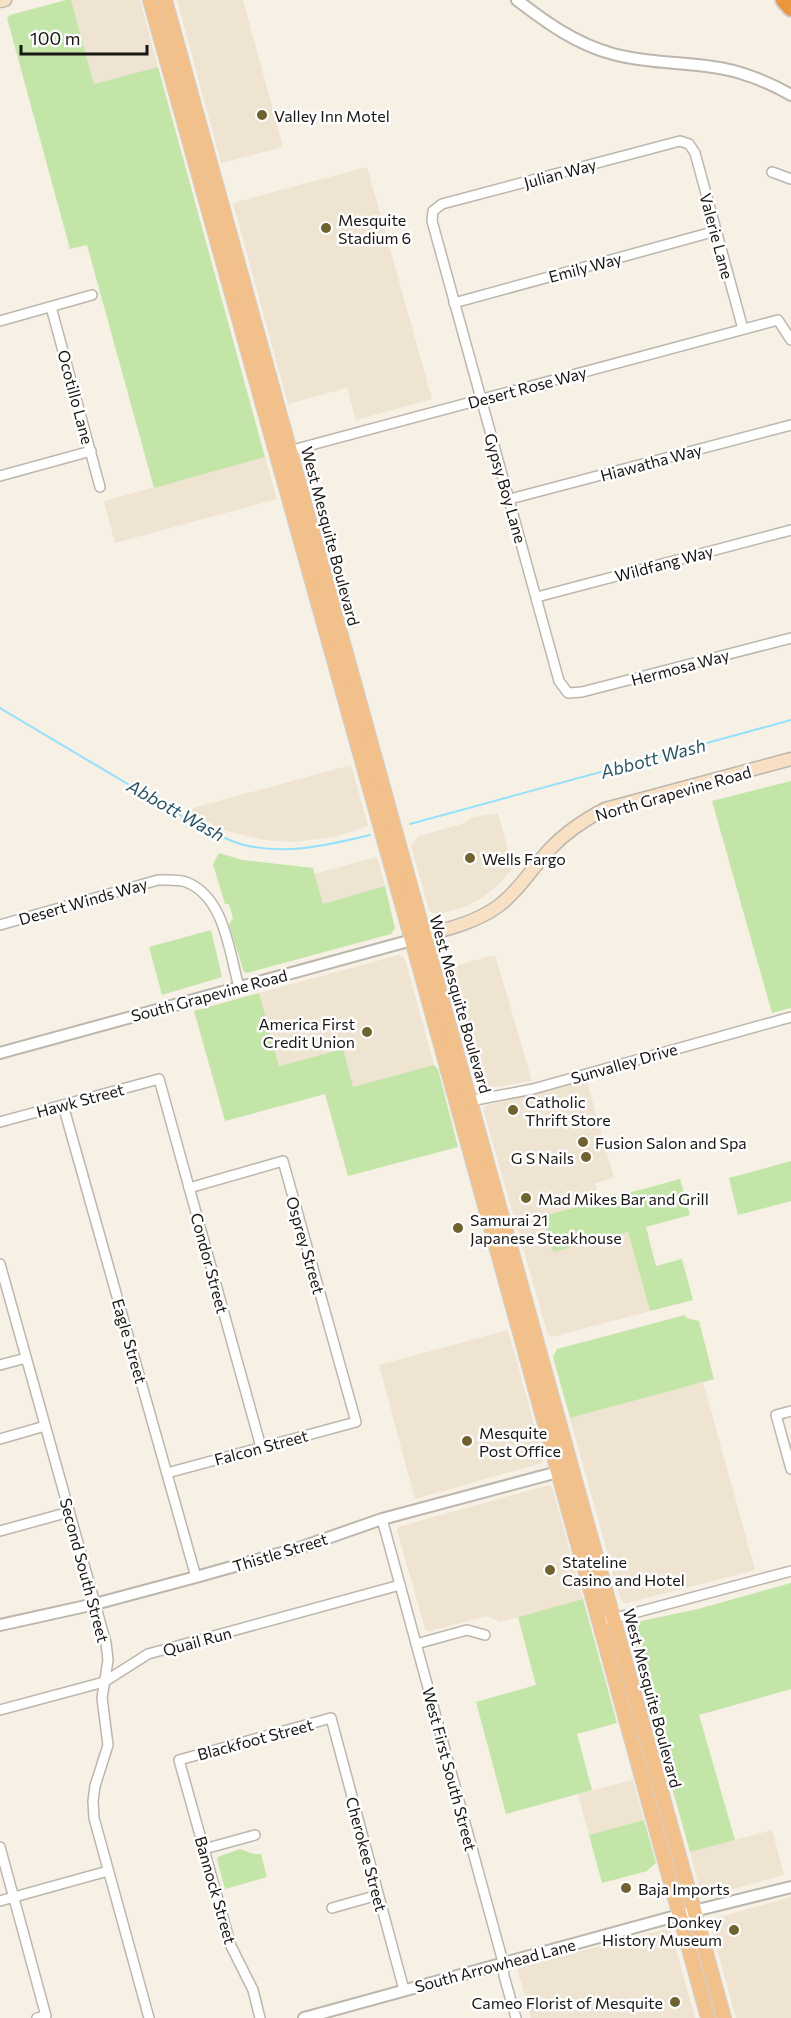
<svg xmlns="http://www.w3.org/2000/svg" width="791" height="2018" font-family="Commissioner,sans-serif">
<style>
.built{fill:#efe3d2}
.green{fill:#c3e5a8}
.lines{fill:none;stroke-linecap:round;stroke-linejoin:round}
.stream{stroke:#94e1fb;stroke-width:2}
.minor-casing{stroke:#bcb6ac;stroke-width:12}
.tertiary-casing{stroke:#bcb6ac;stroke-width:14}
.secondary-casing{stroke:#bcb6ac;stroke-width:15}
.primary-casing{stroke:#d1d0d0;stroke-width:16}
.motorway-casing{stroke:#d1d0d0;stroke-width:20}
.minor{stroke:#fff;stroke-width:9}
.tertiary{stroke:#fff;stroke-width:10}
.secondary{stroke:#f8e0c5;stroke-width:12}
.primary{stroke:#f2c08b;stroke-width:14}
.motorway{stroke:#e9963d;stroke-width:16}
.poi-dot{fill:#6f622f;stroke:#fefefe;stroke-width:2}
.labels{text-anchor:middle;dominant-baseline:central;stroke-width:5;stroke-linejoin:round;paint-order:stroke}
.poi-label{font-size:16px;fill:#191613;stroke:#fefefe;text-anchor:start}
.street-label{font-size:16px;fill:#191613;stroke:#fefefe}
.water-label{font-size:18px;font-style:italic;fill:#295563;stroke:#fefefe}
</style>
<rect width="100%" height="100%" fill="#f7f0e5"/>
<g class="built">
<path d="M71 0H140L158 67 94 84Z"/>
<path d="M177 0H243L283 147 221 163Z"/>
<path d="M367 167 432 399 356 420 347 388 288 404 233 203Z"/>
<path d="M265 457 277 499 115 543 104 501Z"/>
<path d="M351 765 368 826 338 836 296 842 264 840 223 830 190 812 193 808Z"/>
<path d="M498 813 513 868 499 884 483 897 467 906 447 912 438 915 433 913 429 910 411 846 419 836 465 823 470 818Z"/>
<path d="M377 857 385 886 323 904 314 874Z"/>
<path d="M399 955 405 959 434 1065 353 1087 342 1049 279 1066 259 993Z"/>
<path d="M495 955 532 1081 487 1088 478 1083 446 968Z"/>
<path d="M586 1078 614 1178 595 1183 600 1200 543 1216 553 1252 628 1232 650 1311 552 1337 548 1335 483 1109 485 1106Z"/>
<path d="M508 1330 543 1457 542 1463 415 1499 379 1365Z"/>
<path d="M703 1382 755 1570 627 1603 623 1602 620 1598 570 1418Z"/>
<path d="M549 1485 552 1487 583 1599 500 1622 486 1616 430 1631 425 1629 397 1530 398 1527Z"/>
<path d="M633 1780 644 1820 589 1835 578 1794Z"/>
<path d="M772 1830 784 1875 708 1896 701 1893 690 1852Z"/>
<path d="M791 1897V2018H736L709 1920Z"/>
<path d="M670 1928 695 2018H531L518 1971 520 1967Z"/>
</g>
<g class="green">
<path d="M66 0H71L94 84 158 67 265 457 154 488 87 245 70 249 7 18 10 15Z"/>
<path d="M791 781V1008L772 1013 712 801Z"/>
<path d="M219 853 242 860 313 868 323 904 385 886 395 928 391 934 247 973 244 972 229 925 233 918 229 904H225L213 864Z"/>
<path d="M211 930 222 977 162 995 149 947Z"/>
<path d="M259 993 279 1066 343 1049 353 1087 434 1065 438 1069 458 1147 348 1176 325 1094 225 1121 194 1011Z"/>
<path d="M791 1161V1201L738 1215 729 1178Z"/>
<path d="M680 1179 690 1215 646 1227 656 1266 682 1259 693 1300 650 1311 628 1232 553 1252 543 1216Z"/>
<path d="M685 1315 686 1318 699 1321 714 1379 570 1418 553 1357 557 1349Z"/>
<path d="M791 1583V1689L699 1715 735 1840 690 1852 628 1630 632 1623 698 1609Z"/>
<path d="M583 1599 617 1723 577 1734 592 1790 506 1814 476 1702 536 1685 518 1617Z"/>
<path d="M644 1820 656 1863 647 1871 602 1883 589 1835Z"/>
<path d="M240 1849 254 1854H261L267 1877 225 1889 217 1859 218 1857Z"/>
</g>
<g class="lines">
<g class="stream">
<path d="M0 708 205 830C217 834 228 840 240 844 284 856 328 845 370 835"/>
<path d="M410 824 791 720"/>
</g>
<defs>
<g id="minor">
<path d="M772 172 791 179"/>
<path d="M454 303 716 231"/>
<path d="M51 307 100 487"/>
<path d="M0 321 92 295"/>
<path d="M743 329 695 153 689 144 680 141 442 204 433 211 432 221 559 681 568 693 582 692 791 638"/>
<path d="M285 452 778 320 791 340"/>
<path d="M0 476 91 451"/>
<path d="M510 499 791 425"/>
<path d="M537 597 791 530"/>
<path d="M0 925 158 880C167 880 179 879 186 882 225 897 229 952 239 987"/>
<path d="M465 1102 533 1089 791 1017"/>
<path d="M63 1105 196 1577"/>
<path d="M0 1122 159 1079 261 1447"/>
<path d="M0 1264 106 1643 108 1660 102 1698 108 1745 95 1786 93 1801 94 1818 149 2018"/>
<path d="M0 1365 26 1358"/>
<path d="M791 1411 776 1415 791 1469"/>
<path d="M0 1439 45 1426"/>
<path d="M167 1473 356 1422 283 1161 189 1188"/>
<path d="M382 1519 503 1962 504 1976 516 2018"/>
<path d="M0 1531 69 1512"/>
<path d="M608 1620 791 1571"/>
<path d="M416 1644 467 1630 485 1635"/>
<path d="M0 1710 104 1682 148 1654 400 1585"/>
<path d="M0 1847 46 2016 37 2018"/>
<path d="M204 1849 255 1835"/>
<path d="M0 1901 108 1871"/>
<path d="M332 1908 378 1895"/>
<path d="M260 2018 253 1990 231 1946 179 1760 331 1718 404 1990"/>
</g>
<g id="tertiary">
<path d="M517 0C547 23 576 44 613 54 645 63 680 62 713 67 738 70 769 82 791 95"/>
<path d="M0 1053 412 940"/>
<path d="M0 1625 95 1604 196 1577 299 1548 382 1519 558 1472"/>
<path d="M304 2018 694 1911 791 1887"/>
</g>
<g id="secondary">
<path d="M0 1 5 0"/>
<path d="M415 938C443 930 473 924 497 907 518 892 532 868 550 849 566 832 584 820 605 809L791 759"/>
</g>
<g id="primary">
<path d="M150 0 412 940 708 2018"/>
<path d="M165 0 724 2018"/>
</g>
<path id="motorway" d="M784 0 791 8"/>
</defs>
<use href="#minor" class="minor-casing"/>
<use href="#tertiary" class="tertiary-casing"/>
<use href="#secondary" class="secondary-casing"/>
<use href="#primary" class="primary-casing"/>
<use href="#motorway" class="motorway-casing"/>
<use href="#minor" class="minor"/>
<use href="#tertiary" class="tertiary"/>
<use href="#secondary" class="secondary"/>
<use href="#primary" class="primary"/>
<use href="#motorway" class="motorway"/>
</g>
<g class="poi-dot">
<circle cx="262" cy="115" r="6"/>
<circle cx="326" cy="228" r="6"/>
<circle cx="470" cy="858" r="6"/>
<circle cx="367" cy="1032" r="6"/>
<circle cx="513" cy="1110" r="6"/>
<circle cx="583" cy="1142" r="6"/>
<circle cx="586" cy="1157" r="6"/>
<circle cx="526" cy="1198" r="6"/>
<circle cx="458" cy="1228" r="6"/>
<circle cx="467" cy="1441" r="6"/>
<circle cx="550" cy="1570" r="6"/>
<circle cx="626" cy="1888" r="6"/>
<circle cx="734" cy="1930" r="6"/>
<circle cx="675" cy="2002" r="6"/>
</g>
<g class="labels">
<g class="poi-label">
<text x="274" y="115">Valley Inn Motel</text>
<text x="338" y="219">Mesquite<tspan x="338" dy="18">Stadium 6</tspan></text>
<text x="482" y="858">Wells Fargo</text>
<text x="355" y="1023" text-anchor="end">America First<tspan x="355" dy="18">Credit Union</tspan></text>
<text x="525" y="1101">Catholic<tspan x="525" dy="18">Thrift Store</tspan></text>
<text x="595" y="1142">Fusion Salon and Spa</text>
<text x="574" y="1157" text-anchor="end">G S Nails</text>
<text x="538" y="1198">Mad Mikes Bar and Grill</text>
<text x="470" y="1219">Samurai 21<tspan x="470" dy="18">Japanese Steakhouse</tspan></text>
<text x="479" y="1432">Mesquite<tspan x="479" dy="18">Post Office</tspan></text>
<text x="562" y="1561">Stateline<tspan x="562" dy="18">Casino and Hotel</tspan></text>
<text x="638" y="1888">Baja Imports</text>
<text x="722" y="1921" text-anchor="end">Donkey<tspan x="722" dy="18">History Museum</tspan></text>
<text x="663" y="2002" text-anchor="end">Cameo Florist of Mesquite</text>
</g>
<g class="street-label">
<text transform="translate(560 173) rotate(-15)">Julian Way</text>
<text transform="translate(717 236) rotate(75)">Valerie Lane</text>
<text transform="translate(585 267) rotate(-15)">Emily Way</text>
<text transform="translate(527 387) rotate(-15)">Desert Rose Way</text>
<text transform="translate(76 397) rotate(75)">Ocotillo Lane</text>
<text transform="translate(651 462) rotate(-15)">Hiawatha Way</text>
<text transform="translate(506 488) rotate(74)">Gypsy Boy Lane</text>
<text transform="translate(331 536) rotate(75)">West Mesquite Boulevard</text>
<text transform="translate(664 563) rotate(-15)">Wildfang Way</text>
<text transform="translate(680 667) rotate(-15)">Hermosa Way</text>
<text transform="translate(673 793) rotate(-16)">North Grapevine Road</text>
<text transform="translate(83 901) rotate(-16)">Desert Winds Way</text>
<text transform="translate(209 995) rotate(-15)">South Grapevine Road</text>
<text transform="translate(461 1004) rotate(74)">West Mesquite Boulevard</text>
<text transform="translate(624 1063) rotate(-16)">Sunvalley Drive</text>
<text transform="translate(80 1100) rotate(-15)">Hawk Street</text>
<text transform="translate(306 1245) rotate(74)">Osprey Street</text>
<text transform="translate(210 1263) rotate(75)">Condor Street</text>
<text transform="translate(130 1341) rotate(74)">Eagle Street</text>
<text transform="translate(261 1447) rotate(-15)">Falcon Street</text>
<text transform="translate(280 1552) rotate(-17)">Thistle Street</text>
<text transform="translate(85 1570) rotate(75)">Second South Street</text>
<text transform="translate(197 1641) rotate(-15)">Quail Run</text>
<text transform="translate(653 1698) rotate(75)">West Mesquite Boulevard</text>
<text transform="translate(255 1739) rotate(-15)">Blackfoot Street</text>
<text transform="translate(450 1769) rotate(75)">West First South Street</text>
<text transform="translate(367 1854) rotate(75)">Cherokee Street</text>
<text transform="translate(216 1890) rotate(74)">Bannock Street</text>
<text transform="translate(495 1965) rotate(-15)">South Arrowhead Lane</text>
</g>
<g class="water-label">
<text transform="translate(653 758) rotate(-15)">Abbott Wash</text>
<text transform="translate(176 810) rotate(29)">Abbott Wash</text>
</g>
</g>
<path d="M21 45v9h126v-9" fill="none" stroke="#191613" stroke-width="3"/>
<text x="30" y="45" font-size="18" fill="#191613" stroke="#fefefe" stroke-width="4.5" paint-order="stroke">100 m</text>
</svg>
